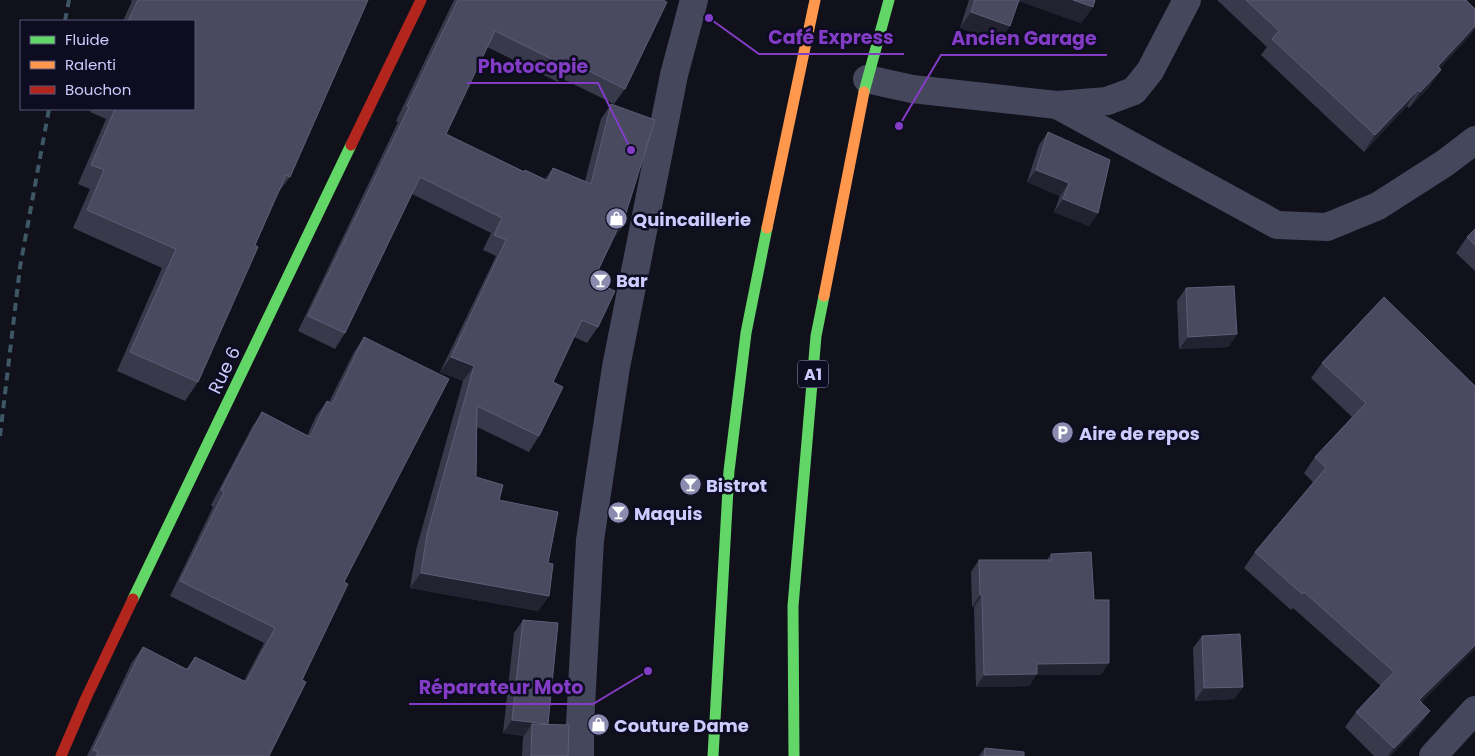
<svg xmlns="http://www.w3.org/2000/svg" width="1475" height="756" font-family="Poppins,sans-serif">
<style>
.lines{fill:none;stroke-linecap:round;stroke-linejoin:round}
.street{stroke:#45475d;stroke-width:28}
.fast{stroke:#63d668;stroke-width:11}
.slow{stroke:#ff974d;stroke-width:11}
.jam{stroke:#b3261e;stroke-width:11}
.rail{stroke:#3d5764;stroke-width:4;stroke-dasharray:8 6;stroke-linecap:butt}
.wall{fill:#39394c}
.shaded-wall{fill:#222230}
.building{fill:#49495f;stroke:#5d5d78}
.labels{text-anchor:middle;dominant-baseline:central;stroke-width:5;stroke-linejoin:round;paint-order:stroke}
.shield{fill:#0d0c21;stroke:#9392bc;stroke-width:1}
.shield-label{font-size:16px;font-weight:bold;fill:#ccf}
.poi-label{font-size:18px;font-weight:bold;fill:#ccf;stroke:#0d0c21;text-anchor:start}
.street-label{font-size:18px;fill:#ccf;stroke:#0d0c21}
.leader{fill:none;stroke:#833cc5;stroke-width:2}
.callout-dot{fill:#833cc5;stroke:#0d0c21;stroke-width:2}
.callout-label{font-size:19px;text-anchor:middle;font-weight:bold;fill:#833cc5;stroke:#0d0c21;stroke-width:5;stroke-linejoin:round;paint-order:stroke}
</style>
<rect width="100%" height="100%" fill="#11111c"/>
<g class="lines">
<g class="street">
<path d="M867 79 912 89 1057 105 1107 101 1134 91 1150 71 1187 0"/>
<path d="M1057 105 1277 225 1327 227 1378 206 1445 163 1475 140"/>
<path d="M580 756V724L590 540 616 367 674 75 694 0"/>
<path d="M1433 756 1475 710"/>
</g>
<g class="fast">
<path d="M864 92 889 0"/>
<path d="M133 599 351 145"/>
<path d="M713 756 729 471 746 333 767 228"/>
<path d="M794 756 793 606 816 336 824 296"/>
</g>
<g class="slow">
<path d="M767 228 815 0"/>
<path d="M824 296 864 92"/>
</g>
<g class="jam">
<path d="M351 145 421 0"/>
<path d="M61 756 86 698 133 599"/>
</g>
<g class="rail">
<path d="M65 21 69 0"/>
<path d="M0 436 20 267 49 109"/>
</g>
</g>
<g class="wall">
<path d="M130 0H368L290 177 278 193 255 245 198 382 185 401 117 371 162 268 73 228 90 189 78 184 106 119 90 112 92 109H194V21H123L132 1Z"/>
<path d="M454 0H663L625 89 614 104 561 78 558 82 487 47 446 134 524 171 545 179 553 168 585 181 601 119 611 104V244L593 281 598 327 587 343 574 337 553 382 539 436 529 452 477 427 476 477 499 500 548 563 549 596 538 611 410 588 416 550 463 381 440 372 496 256 483 250 491 233 412 194 345 333 335 349 298 331 398 122 396 121Z"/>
<path d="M969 0H1095L1093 7 1081 23 1019 1 999 42 960 28Z"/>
<path d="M1217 0H1466L1472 33 1440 68 1430 86 1409 108 1407 106 1364 152 1261 55 1267 47Z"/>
<path d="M1048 132 1098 213 1089 226 1054 212 1060 196 1027 182 1039 145Z"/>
<path d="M1475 229V271L1456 253 1467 237Z"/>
<path d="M1186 288 1237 334 1228 347 1179 349 1177 301Z"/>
<path d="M1384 297 1421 703 1430 711 1418 727 1390 756H1374L1345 727 1356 712 1381 686 1293 608 1291 610 1244 568 1255 552 1313 482 1304 473 1315 457 1352 417 1311 378 1322 363Z"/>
<path d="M364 337 344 582 269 756H87L132 662 143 647 186 669 195 657 244 681 264 643 170 596 213 507 211 505 252 427 262 412 307 436 316 416 327 401 329 402 354 352Z"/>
<path d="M1051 554 1094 600 1101 675H1036L1029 686 976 687 974 607H972L971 572 979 560H1047Z"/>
<path d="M523 620 547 725 568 756H522L523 737 524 736 503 733 514 633Z"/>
<path d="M1202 636 1243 687 1234 699 1195 701 1193 648Z"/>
<path d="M985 748 1024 756H979Z"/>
</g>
<g class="shaded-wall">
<path d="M1016 0H1073L1093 7 1081 23Z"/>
<path d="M971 12 1010 26 999 42 960 28Z"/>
<path d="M1475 26V29L1472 33 1426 83 1438 66Z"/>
<path d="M1441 70 1430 86 1409 108 1420 92Z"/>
<path d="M1418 90 1407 106 1364 152 1375 135Z"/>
<path d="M1036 170 1069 183 1060 196 1027 182Z"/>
<path d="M1063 199 1098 213 1089 226 1054 212Z"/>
<path d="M618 228 621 229 610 244Z"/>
<path d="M1237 334 1228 347 1179 349 1188 337Z"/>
<path d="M451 357 474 366 463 381 440 372Z"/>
<path d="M421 573 549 596 538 611 410 588Z"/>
<path d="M980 595H982L974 607H972Z"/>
<path d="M1475 645V649L1408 716 1419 700Z"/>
<path d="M1109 663 1101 675H1036L1029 686 976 687 984 675 1037 664Z"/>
<path d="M1243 687 1234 699 1195 701 1204 688Z"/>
<path d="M1430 711 1418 727 1390 756H1388L1394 748Z"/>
<path d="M512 720 548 724H532L524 736 503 733Z"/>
</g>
<g class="building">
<path d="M138 0H368L290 177 286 175 255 245 258 247 198 382 130 352 176 249 87 210 104 170 91 165 115 109H194V21H128Z"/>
<path d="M458 0H663L667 2 625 89 571 62 568 67 495 31 446 134 524 172 525 170 548 181 553 168 591 184 611 104 655 120 621 229 618 228 593 281 615 291 598 327 582 320 553 382 563 387 539 436 477 406 476 477 503 485 499 500 558 512 548 563 553 564 549 596 421 573 427 534 474 366 451 357 506 240 494 235 502 218 420 177 345 333 308 316 409 107 407 106Z"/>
<path d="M975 0H1019L1010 26 971 12Z"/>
<path d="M1073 0H1095L1093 7Z"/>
<path d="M1246 0H1466L1475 9V26L1438 66 1441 70 1420 92 1418 90 1375 135 1272 39 1279 31Z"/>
<path d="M1048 132 1110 160 1098 213 1063 199 1069 183 1036 170Z"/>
<path d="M1475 229V245L1467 237Z"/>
<path d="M1234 286 1237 334 1188 337 1186 288Z"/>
<path d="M1384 297 1475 386V645L1419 700 1430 711 1394 748 1356 712 1394 672 1304 592 1302 594 1255 552 1326 468 1315 457 1366 403 1322 363Z"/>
<path d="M364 337 449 379 344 582 348 584 302 680 306 682 269 756H96L98 752 93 750 143 647 188 670 195 657 246 682 275 628 180 581 224 492 221 490 262 412 310 437 327 401 332 404Z"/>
<path d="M1091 552 1094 600H1109V663L1037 664V674L984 675 982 595H980L979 560H1052L1051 554Z"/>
<path d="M523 620 558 623 548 724 512 720Z"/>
<path d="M1240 634 1243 687 1204 688 1202 636Z"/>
<path d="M532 724 569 725 568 756H531Z"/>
<path d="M985 748 1024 752V756H984Z"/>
</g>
<defs>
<symbol id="shop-disc" viewBox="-11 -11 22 22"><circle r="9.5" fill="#8b8bb0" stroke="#0d0c21"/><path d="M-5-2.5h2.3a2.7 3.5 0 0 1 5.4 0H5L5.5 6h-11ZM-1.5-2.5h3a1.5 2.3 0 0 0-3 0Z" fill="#fff"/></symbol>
<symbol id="bar-disc" viewBox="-11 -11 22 22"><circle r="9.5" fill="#8b8bb0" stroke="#0d0c21"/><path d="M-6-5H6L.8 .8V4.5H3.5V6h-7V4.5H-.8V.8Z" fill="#fff"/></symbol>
<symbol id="parking-disc" viewBox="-11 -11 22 22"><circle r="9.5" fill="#8b8bb0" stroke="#0d0c21"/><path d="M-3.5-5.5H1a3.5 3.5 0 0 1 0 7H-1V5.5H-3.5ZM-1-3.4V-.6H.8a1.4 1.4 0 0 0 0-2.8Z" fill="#fff"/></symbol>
</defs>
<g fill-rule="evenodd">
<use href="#shop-disc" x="604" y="206" width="25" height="25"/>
<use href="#bar-disc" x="588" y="268" width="25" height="25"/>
<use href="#parking-disc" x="1050" y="420" width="25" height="25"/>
<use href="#bar-disc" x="678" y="472" width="25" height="25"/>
<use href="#bar-disc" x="606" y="500" width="25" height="25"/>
<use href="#shop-disc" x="586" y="712" width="25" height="25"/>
</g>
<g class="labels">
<rect class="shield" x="798" y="360.5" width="30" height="27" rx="4"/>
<g class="shield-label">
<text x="813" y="374">A1</text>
</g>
<g class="poi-label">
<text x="633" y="219">Quincaillerie</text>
<text x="616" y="280">Bar</text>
<text x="1079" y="433">Aire de repos</text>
<text x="706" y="485">Bistrot</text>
<text x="634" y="513">Maquis</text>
<text x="614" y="725">Couture Dame</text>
</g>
<g class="street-label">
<text transform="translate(224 370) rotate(-64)">Rue 6</text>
</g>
</g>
<path class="leader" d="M709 18L759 54H904M899 126L941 55H1107M631 150L598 83H467M648 671L593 704H409"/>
<g class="callout-dot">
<circle cx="709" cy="18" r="5"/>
<circle cx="899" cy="126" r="5"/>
<circle cx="631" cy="150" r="5"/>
<circle cx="648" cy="671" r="5"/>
</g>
<g class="callout-label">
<text x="831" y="44">Café Express</text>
<text x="1024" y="45">Ancien Garage</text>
<text x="533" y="73">Photocopie</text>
<text x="501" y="694">Réparateur Moto</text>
</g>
<rect x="20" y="20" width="175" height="90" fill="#0d0c21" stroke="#59597a"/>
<rect x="30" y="36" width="25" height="8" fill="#63d668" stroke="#59597a"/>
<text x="65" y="45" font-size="15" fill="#ccccff">Fluide</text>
<rect x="30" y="61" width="25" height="8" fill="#ff974d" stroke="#59597a"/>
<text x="65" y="70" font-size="15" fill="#ccccff">Ralenti</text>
<rect x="30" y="86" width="25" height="8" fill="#b3261e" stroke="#59597a"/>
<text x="65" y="95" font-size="15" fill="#ccccff">Bouchon</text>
</svg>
